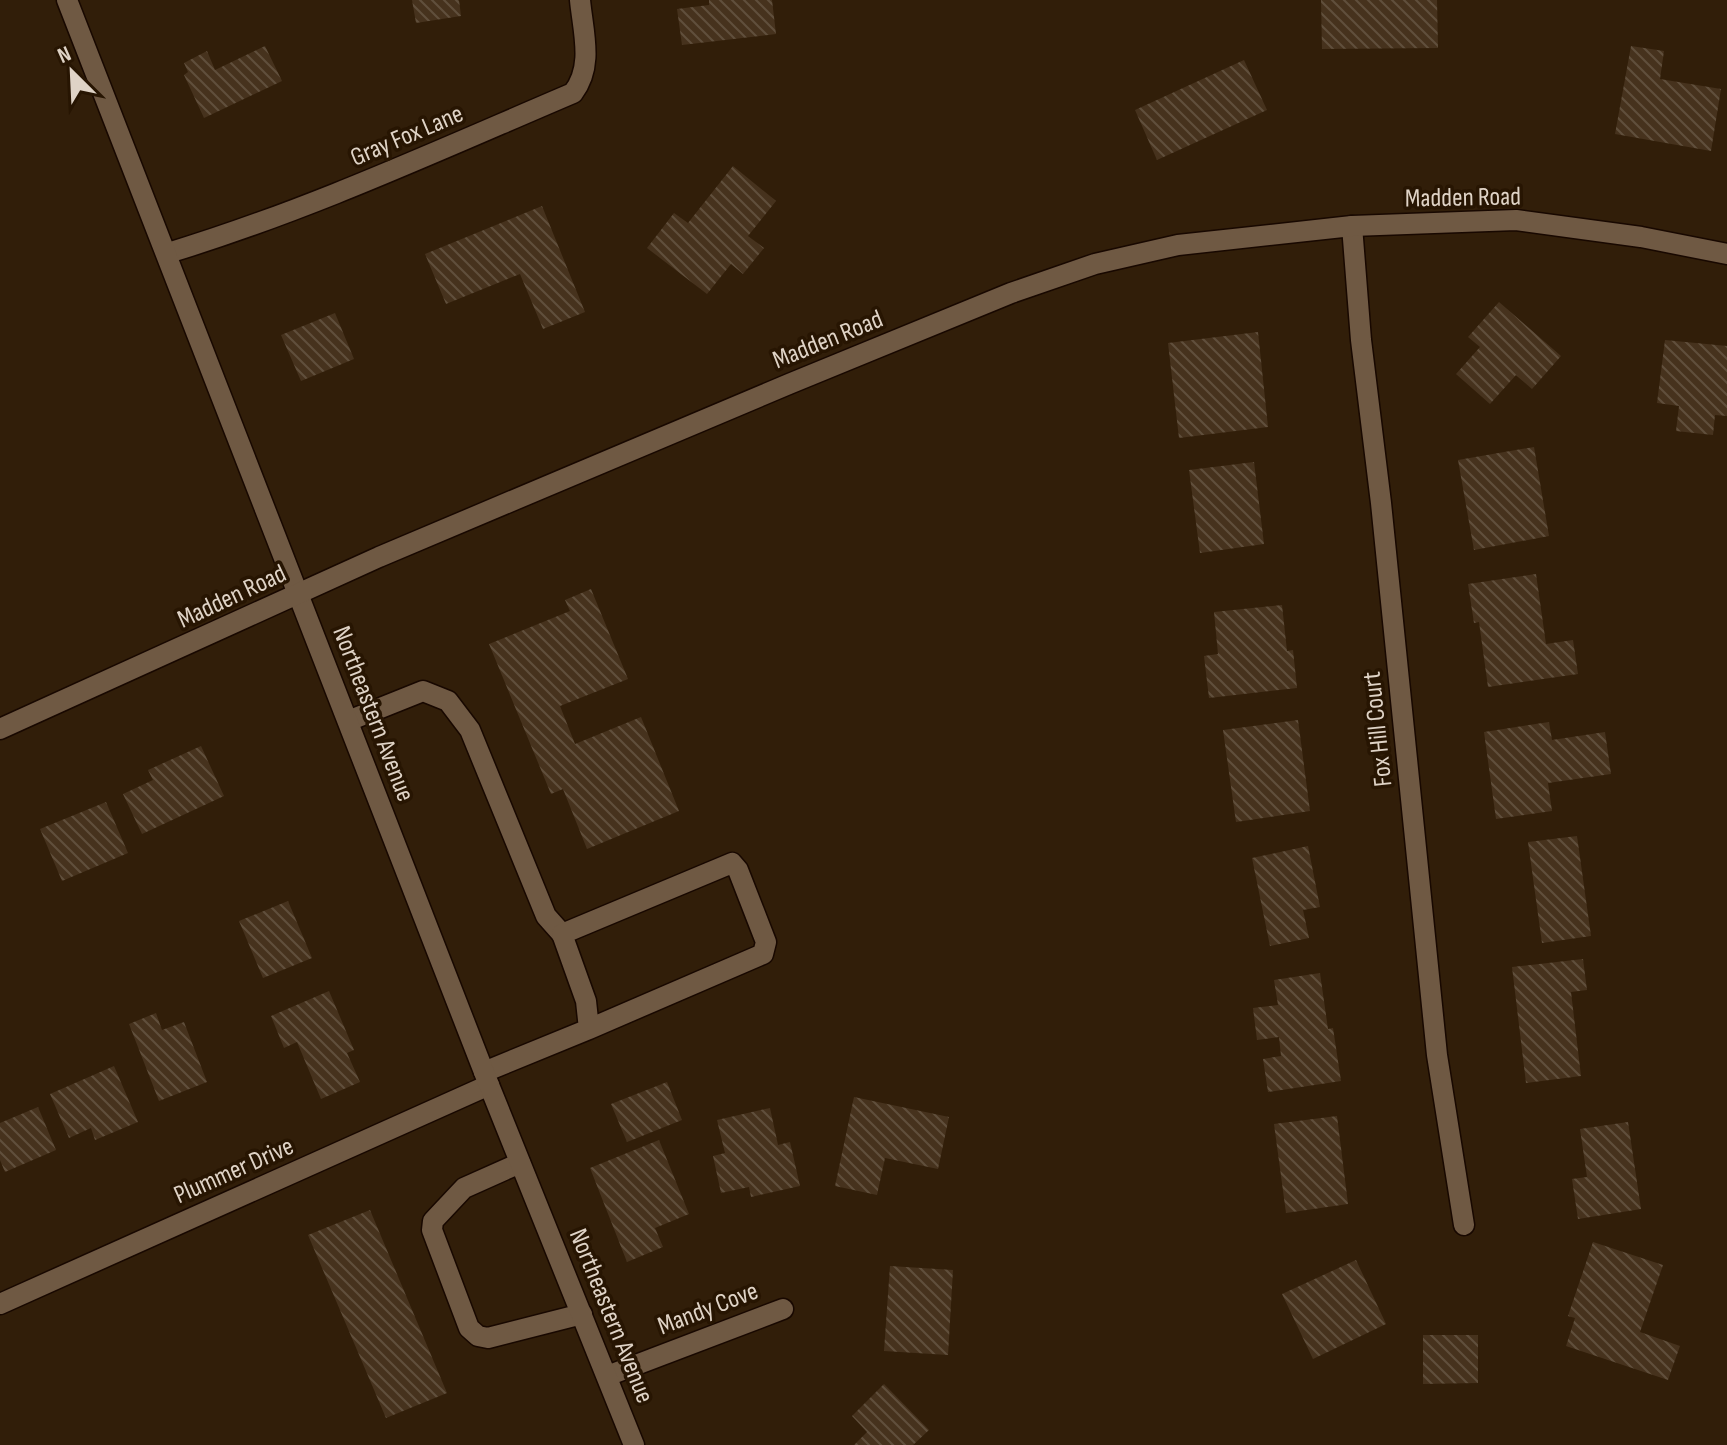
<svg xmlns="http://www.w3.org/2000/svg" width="1727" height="1445" font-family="'Sofia Sans Condensed',sans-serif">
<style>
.building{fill:url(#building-back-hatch)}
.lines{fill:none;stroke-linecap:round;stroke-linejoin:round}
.service-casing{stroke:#180800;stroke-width:23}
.minor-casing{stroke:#180800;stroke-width:23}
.tertiary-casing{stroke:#180800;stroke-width:23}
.service{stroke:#6f5943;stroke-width:20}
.minor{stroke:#6f5943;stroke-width:20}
.tertiary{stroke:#6f5943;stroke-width:20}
.labels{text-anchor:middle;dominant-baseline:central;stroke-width:7;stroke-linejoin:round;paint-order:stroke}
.street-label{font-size:26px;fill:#dfd3c6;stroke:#271502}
</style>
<defs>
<pattern id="building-back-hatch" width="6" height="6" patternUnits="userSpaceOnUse" patternTransform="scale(2)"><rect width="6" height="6" fill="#46321d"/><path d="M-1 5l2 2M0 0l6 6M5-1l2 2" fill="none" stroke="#604f3c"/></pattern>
</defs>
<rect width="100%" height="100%" fill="#311e09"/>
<g class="building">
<path d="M412 0H459L461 16 416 23Z"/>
<path d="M709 0H772L776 34 682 45 677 9 709 5Z"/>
<path d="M1321 0H1437L1438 48 1322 49Z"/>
<path d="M265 46 282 81 204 118 184 75 188 72 184 63 207 51 215 70Z"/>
<path d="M1631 46 1664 51 1660 79 1721 89 1711 151 1615 134Z"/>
<path d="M1244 60 1267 110 1157 160 1135 110Z"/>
<path d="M733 166 776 201 748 236 764 248 743 274 731 264 707 294 647 248 674 213 688 223Z"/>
<path d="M542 206 585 312 543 329 520 274 446 304 425 254Z"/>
<path d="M1499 302 1561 356 1532 389 1516 375 1490 404 1456 374 1480 347 1468 337Z"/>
<path d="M335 313 354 359 301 381 281 335Z"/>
<path d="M1258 332 1268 427 1179 438 1168 343Z"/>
<path d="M1665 340 1727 346V416L1715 415 1713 435 1676 431 1679 406 1657 403Z"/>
<path d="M1534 447 1549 536 1474 550 1458 460Z"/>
<path d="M1254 462 1264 544 1200 553 1189 470Z"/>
<path d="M1536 574 1546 644 1573 640 1578 674 1488 687 1479 622 1474 623 1468 584Z"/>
<path d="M591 589 628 679 560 706 575 744 641 717 679 811 587 849 563 789 551 794 489 644 570 611 565 600Z"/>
<path d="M1282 605 1287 651 1293 650 1297 688 1209 698 1204 656 1218 654 1214 612Z"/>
<path d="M1298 720 1310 811 1236 822 1223 730Z"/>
<path d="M1549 722 1552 740 1605 732 1611 774 1548 783 1552 811 1496 819 1484 732Z"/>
<path d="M201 746 224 796 142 834 123 794 153 780 148 770Z"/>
<path d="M106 802 128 853 62 881 40 829Z"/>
<path d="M1577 836 1591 936 1542 943 1528 842Z"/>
<path d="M1308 846 1320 907 1303 910 1309 938 1270 946 1252 858Z"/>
<path d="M288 901 312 958 263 978 239 921Z"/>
<path d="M1583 959 1587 990 1571 992 1581 1076 1526 1083 1512 967Z"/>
<path d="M1320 973 1328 1029 1333 1028 1341 1081 1268 1092 1263 1059 1281 1056 1279 1037 1257 1040 1253 1008 1278 1005 1274 980Z"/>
<path d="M329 991 354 1050 347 1053 360 1082 321 1099 297 1042 284 1048 271 1016Z"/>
<path d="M156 1013 162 1030 184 1022 207 1082 159 1101 129 1024Z"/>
<path d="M114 1066 138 1122 95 1140 91 1128 69 1138 50 1094Z"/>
<path d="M667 1082 682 1120 627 1142 611 1104Z"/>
<path d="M854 1097 949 1117 938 1169 885 1158 877 1195 835 1186Z"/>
<path d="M38 1107 56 1150 5 1172 0 1160V1123Z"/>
<path d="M770 1108 778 1145 790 1142 800 1186 751 1197 749 1187 721 1193 713 1156 725 1153 717 1120Z"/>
<path d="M1337 1116 1348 1204 1286 1213 1274 1124Z"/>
<path d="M1628 1122 1641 1209 1578 1219 1572 1179 1587 1177 1580 1129Z"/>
<path d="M659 1140 689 1214 655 1228 663 1247 627 1262 590 1168Z"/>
<path d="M370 1210 447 1393 386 1418 308 1235Z"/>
<path d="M1593 1242 1663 1265 1640 1332 1680 1346 1668 1380 1566 1346 1575 1318 1568 1316Z"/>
<path d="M1356 1260 1386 1324 1313 1359 1282 1294Z"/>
<path d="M890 1266 953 1270 948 1355 884 1351Z"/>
<path d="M1423 1335H1478V1383L1423 1384Z"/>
<path d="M884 1384 929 1430 913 1445H854L867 1432 852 1416Z"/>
</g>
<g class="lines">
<defs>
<g id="service">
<path d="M348 721 423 691 448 701 470 730 546 916 562 934"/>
<path d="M484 1072 589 1029 586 1001 562 934 732 863 738 870 766 942 763 954 589 1029"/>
<path d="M520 1163 464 1188 433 1221 432 1230 469 1328 478 1336 488 1338 582 1314"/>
</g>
<g id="minor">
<path d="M1352 226 1361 340 1381 503 1437 1055 1464 1225"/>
<path d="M168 253C307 211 439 150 573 93 594 66 583 32 580 0"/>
<path d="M0 1304 489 1085"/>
<path d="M607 1376 783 1309"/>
</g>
<g id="tertiary">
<path d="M67 0 489 1085 634 1445"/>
<path d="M0 729 379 557 789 384 1011 293 1095 264 1178 245 1352 226 1516 220 1641 237 1727 254"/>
</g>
</defs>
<use href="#service" class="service-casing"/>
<use href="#minor" class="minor-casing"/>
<use href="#tertiary" class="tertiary-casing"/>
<use href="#service" class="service"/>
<use href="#minor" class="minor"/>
<use href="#tertiary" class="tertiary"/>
</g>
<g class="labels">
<g class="street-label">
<text transform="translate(407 136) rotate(-23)">Gray Fox Lane</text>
<text transform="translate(1463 198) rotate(-1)">Madden Road</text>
<text transform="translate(828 340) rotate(-22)">Madden Road</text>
<text transform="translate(232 597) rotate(-25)">Madden Road</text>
<text transform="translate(373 714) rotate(69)">Northeastern Avenue</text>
<text transform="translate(1378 729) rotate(-96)">Fox Hill Court</text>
<text transform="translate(234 1171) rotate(-24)">Plummer Drive</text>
<text transform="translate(708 1309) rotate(-21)">Mandy Cove</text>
<text transform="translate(611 1316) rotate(68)">Northeastern Avenue</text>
</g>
</g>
<g transform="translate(72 72) rotate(336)" stroke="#271502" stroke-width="6" paint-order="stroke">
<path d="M0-6L14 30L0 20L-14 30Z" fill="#dfd3c6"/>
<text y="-12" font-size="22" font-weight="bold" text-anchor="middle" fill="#dfd3c6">N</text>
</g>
</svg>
